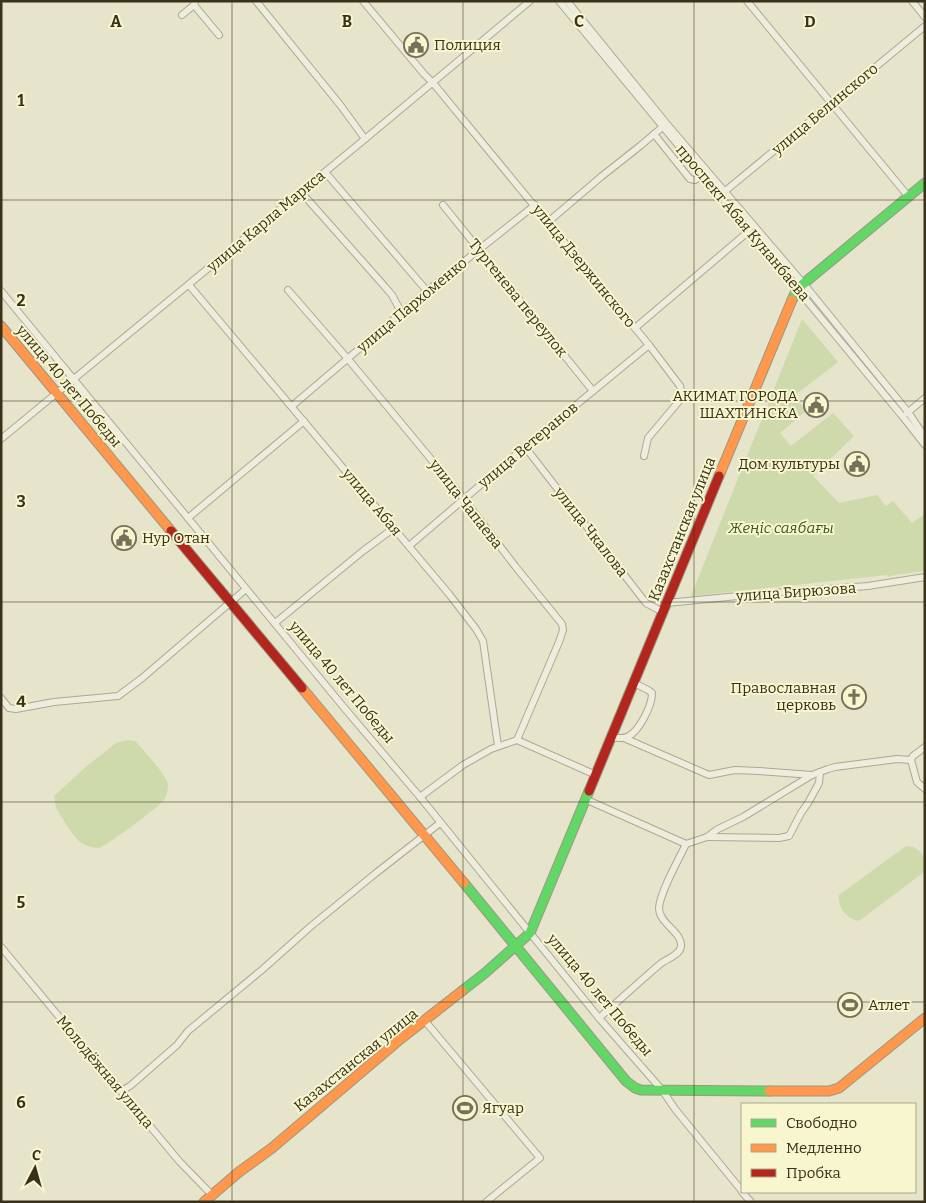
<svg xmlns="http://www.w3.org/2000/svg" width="926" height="1203" font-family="Bitter,serif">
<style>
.green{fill:#cedaab}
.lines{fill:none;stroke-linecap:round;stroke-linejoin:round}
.street-casing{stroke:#aba894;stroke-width:8}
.fast-casing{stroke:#9b9784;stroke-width:11}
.slow-casing{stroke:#9b9784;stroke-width:11}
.jam-casing{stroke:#9b9784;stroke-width:11}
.street{stroke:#edecdd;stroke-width:6}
.fast{stroke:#63d668;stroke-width:9}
.slow{stroke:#ff974d;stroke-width:9}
.jam{stroke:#b3261e;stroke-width:9}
.grid{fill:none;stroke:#3a311b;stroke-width:1;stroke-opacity:0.55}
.labels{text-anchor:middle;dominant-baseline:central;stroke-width:4;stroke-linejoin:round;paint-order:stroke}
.poi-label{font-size:15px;fill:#3a311b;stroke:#f8f6cf;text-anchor:start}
.street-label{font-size:15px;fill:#3a311b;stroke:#f8f6cf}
.park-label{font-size:15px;font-style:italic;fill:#3d5820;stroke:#f8f6cf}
.grid-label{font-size:16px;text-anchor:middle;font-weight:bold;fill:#3a311b;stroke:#f8f6cf;stroke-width:4;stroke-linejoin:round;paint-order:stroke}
</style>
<rect width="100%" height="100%" fill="#e6e4ca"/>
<g class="green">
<path d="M802 319 838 362 794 396 806 411 780 433 791 446 833 413 854 436 813 476 839 503 877 495 886 506 893 501 912 523 925 514V571L894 575 889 577 887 575 691 596Z"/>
<path d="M127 740 135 741C142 749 169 777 168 786 168 791 166 797 163 801 157 808 106 847 98 848 93 848 84 845 80 842 74 837 59 814 56 807 55 804 55 799 54 796L87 766 116 743Z"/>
<path d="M906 846C922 847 926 858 924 872L859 921C845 918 838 908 839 895Z"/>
</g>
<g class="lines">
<defs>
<g id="street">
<path d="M256 1 341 106 365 139"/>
<path d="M363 1 424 74 433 83 649 345 680 386 682 394 680 400 648 438 644 456"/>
<path d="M559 1 903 417 925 445"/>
<path d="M567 1 666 123 803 283 908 412 925 437"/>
<path d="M747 1 908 196"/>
<path d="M912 1 925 17"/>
<path d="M194 5 219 35"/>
<path d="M182 15 194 5 195 2"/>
<path d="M654 134 690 179 695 180 703 175"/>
<path d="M325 172 427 291"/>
<path d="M301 192 379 280 392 295 401 312"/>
<path d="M724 192 832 103 925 26"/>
<path d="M443 205 593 391"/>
<path d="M548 222 602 176 640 146 666 124"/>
<path d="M189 285 449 594 476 629 483 641 498 746"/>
<path d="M288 290 348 359 464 499 515 566 562 624 563 630 559 642 517 740"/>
<path d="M1 291 346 710 420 797 599 1018 662 1090 675 1109 742 1191"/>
<path d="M635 328 749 231"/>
<path d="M292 406 427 291 535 205"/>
<path d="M907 413 925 398"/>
<path d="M1 439 365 139 530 1"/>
<path d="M525 447 646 603 663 612"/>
<path d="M188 518 304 421"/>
<path d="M409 546 525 447 649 345"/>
<path d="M667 603 758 594 868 586 925 577"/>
<path d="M275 623 363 551 394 528"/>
<path d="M1 698 9 708 16 709 54 702 118 696 141 679 246 589"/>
<path d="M611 737C616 738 622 739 627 737 639 732 652 706 652 693L648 690 634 683"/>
<path d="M624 738 709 775 735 770 759 771 812 775"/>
<path d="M911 760 917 782 925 789"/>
<path d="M420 797 463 765 491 749 517 740 596 775"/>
<path d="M585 799 677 840 686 844 707 837 718 829 743 817 812 775 828 769 835 767 897 759 911 760 913 756 925 747"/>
<path d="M707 837 779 838 789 836 801 813 808 803 819 783 820 772"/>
<path d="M1 947 179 1161 212 1195"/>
<path d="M599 1018C614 1005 628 992 643 979 649 974 656 967 663 962 669 958 679 955 681 947 683 932 659 924 659 908 660 892 679 859 686 844"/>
<path d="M425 1021 540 1158 486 1202"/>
<path d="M121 1091 130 1086 177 1045 188 1031 263 969 310 927 376 873 440 823"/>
<path d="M742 1192 751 1202"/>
</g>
<g id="fast">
<path d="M792 300 797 289 925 183"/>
<path d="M464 883 626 1081 635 1088 641 1090 769 1091"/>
<path d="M462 991 485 973 530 933 589 791"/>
</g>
<g id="slow">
<path d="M1 326 171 531"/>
<path d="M719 476 792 300"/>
<path d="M302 688 464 883"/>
<path d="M769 1091H829L839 1088 925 1018"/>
<path d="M204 1202 239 1172 272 1148 398 1041 462 991"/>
</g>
<g id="jam">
<path d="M171 531 302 688"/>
<path d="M589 791 719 476"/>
</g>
</defs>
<use href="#street" class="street-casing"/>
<use href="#fast" class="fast-casing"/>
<use href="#slow" class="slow-casing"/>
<use href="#jam" class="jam-casing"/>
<use href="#street" class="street"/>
<use href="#fast" class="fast"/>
<use href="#slow" class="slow"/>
<use href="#jam" class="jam"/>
</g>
<path class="grid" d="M232 1V1202M463 1V1202M694 1V1202M1 200H925M1 401H925M1 602H925M1 802H925M1 1002H925"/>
<defs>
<symbol id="civic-ring" viewBox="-11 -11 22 22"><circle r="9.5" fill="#f8f6cf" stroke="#767058" stroke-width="1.5"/><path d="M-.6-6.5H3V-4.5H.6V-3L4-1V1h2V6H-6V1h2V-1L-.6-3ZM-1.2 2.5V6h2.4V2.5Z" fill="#767058"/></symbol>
<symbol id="church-ring" viewBox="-11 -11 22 22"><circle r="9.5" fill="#f8f6cf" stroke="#767058" stroke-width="1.5"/><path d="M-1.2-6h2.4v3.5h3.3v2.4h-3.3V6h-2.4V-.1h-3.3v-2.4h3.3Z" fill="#767058"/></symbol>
<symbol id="stadium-ring" viewBox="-11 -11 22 22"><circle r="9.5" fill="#f8f6cf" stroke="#767058" stroke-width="1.5"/><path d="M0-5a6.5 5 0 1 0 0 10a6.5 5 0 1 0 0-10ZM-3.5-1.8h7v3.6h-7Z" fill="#767058"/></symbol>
</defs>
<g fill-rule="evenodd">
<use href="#civic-ring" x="402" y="31" width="28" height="28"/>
<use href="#civic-ring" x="802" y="391" width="28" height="28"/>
<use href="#civic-ring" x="843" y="450" width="28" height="28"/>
<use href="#civic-ring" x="110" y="524" width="28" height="28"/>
<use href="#church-ring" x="840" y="683" width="28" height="28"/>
<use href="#stadium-ring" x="836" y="991" width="28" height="28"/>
<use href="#stadium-ring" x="451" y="1094" width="28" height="28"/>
</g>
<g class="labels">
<g class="poi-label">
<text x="434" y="45">Полиция</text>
<text x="798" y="396" text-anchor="end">АКИМАТ ГОРОДА<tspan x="798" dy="17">ШАХТИНСКА</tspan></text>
<text x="840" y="464" text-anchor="end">Дом культуры</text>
<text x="142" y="538">Нур Отан</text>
<text x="836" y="688" text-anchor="end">Православная<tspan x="836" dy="17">церковь</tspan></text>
<text x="868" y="1005">Атлет</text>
<text x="482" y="1108">Ягуар</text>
</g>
<g class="street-label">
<text transform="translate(825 109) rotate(-40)">улица Белинского</text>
<text transform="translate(266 221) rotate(-40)">улица Карла Маркса</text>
<text transform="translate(743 223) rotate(50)">проспект Абая Кунанбаева</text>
<text transform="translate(584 266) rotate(51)">улица Дзержинского</text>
<text transform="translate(518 298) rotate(51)">Тургенева переулок</text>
<text transform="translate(412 305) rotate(-40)">улица Пархоменко</text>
<text transform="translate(69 386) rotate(50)">улица 40 лет Победы</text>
<text transform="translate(528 445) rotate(-40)">улица Ветеранов</text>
<text transform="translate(372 502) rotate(50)">улица Абая</text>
<text transform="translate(466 504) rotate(52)">улица Чапаева</text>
<text transform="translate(682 529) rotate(-68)">Казахстанская улица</text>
<text transform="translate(591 532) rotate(52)">улица Чкалова</text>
<text transform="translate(796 592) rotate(-4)">улица Бирюзова</text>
<text transform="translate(342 682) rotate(50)">улица 40 лет Победы</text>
<text transform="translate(600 995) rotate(50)">улица 40 лет Победы</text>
<text transform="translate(356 1060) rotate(-39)">Казахстанская улица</text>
<text transform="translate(105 1072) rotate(50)">Молодёжная улица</text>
</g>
<g class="park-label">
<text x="781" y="528">Жеңіс саябағы</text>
</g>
</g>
<g class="grid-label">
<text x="116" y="27">A</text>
<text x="347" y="27">B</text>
<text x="579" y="27">C</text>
<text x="810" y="27">D</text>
<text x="21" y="106">1</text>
<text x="21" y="306">2</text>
<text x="21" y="507">3</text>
<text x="21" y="707">4</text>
<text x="21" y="908">5</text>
<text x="21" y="1108">6</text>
</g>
<rect width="926" height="1203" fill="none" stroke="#3a311b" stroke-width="5"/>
<rect x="741" y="1103" width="175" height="90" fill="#f8f6cf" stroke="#aca787"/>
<rect x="751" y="1119" width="25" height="8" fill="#63d668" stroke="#aca787"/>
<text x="786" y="1128" font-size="15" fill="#3a311b">Свободно</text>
<rect x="751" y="1144" width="25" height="8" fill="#ff974d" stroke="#aca787"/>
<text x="786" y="1153" font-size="15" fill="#3a311b">Медленно</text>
<rect x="751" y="1169" width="25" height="8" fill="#b3261e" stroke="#aca787"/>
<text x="786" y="1178" font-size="15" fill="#3a311b">Пробка</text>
<g transform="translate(35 1168) rotate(6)" stroke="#f8f6cf" stroke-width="4" paint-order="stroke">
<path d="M0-4L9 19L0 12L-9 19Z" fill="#3a311b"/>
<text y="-8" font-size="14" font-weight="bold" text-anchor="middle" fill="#3a311b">С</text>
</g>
</svg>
